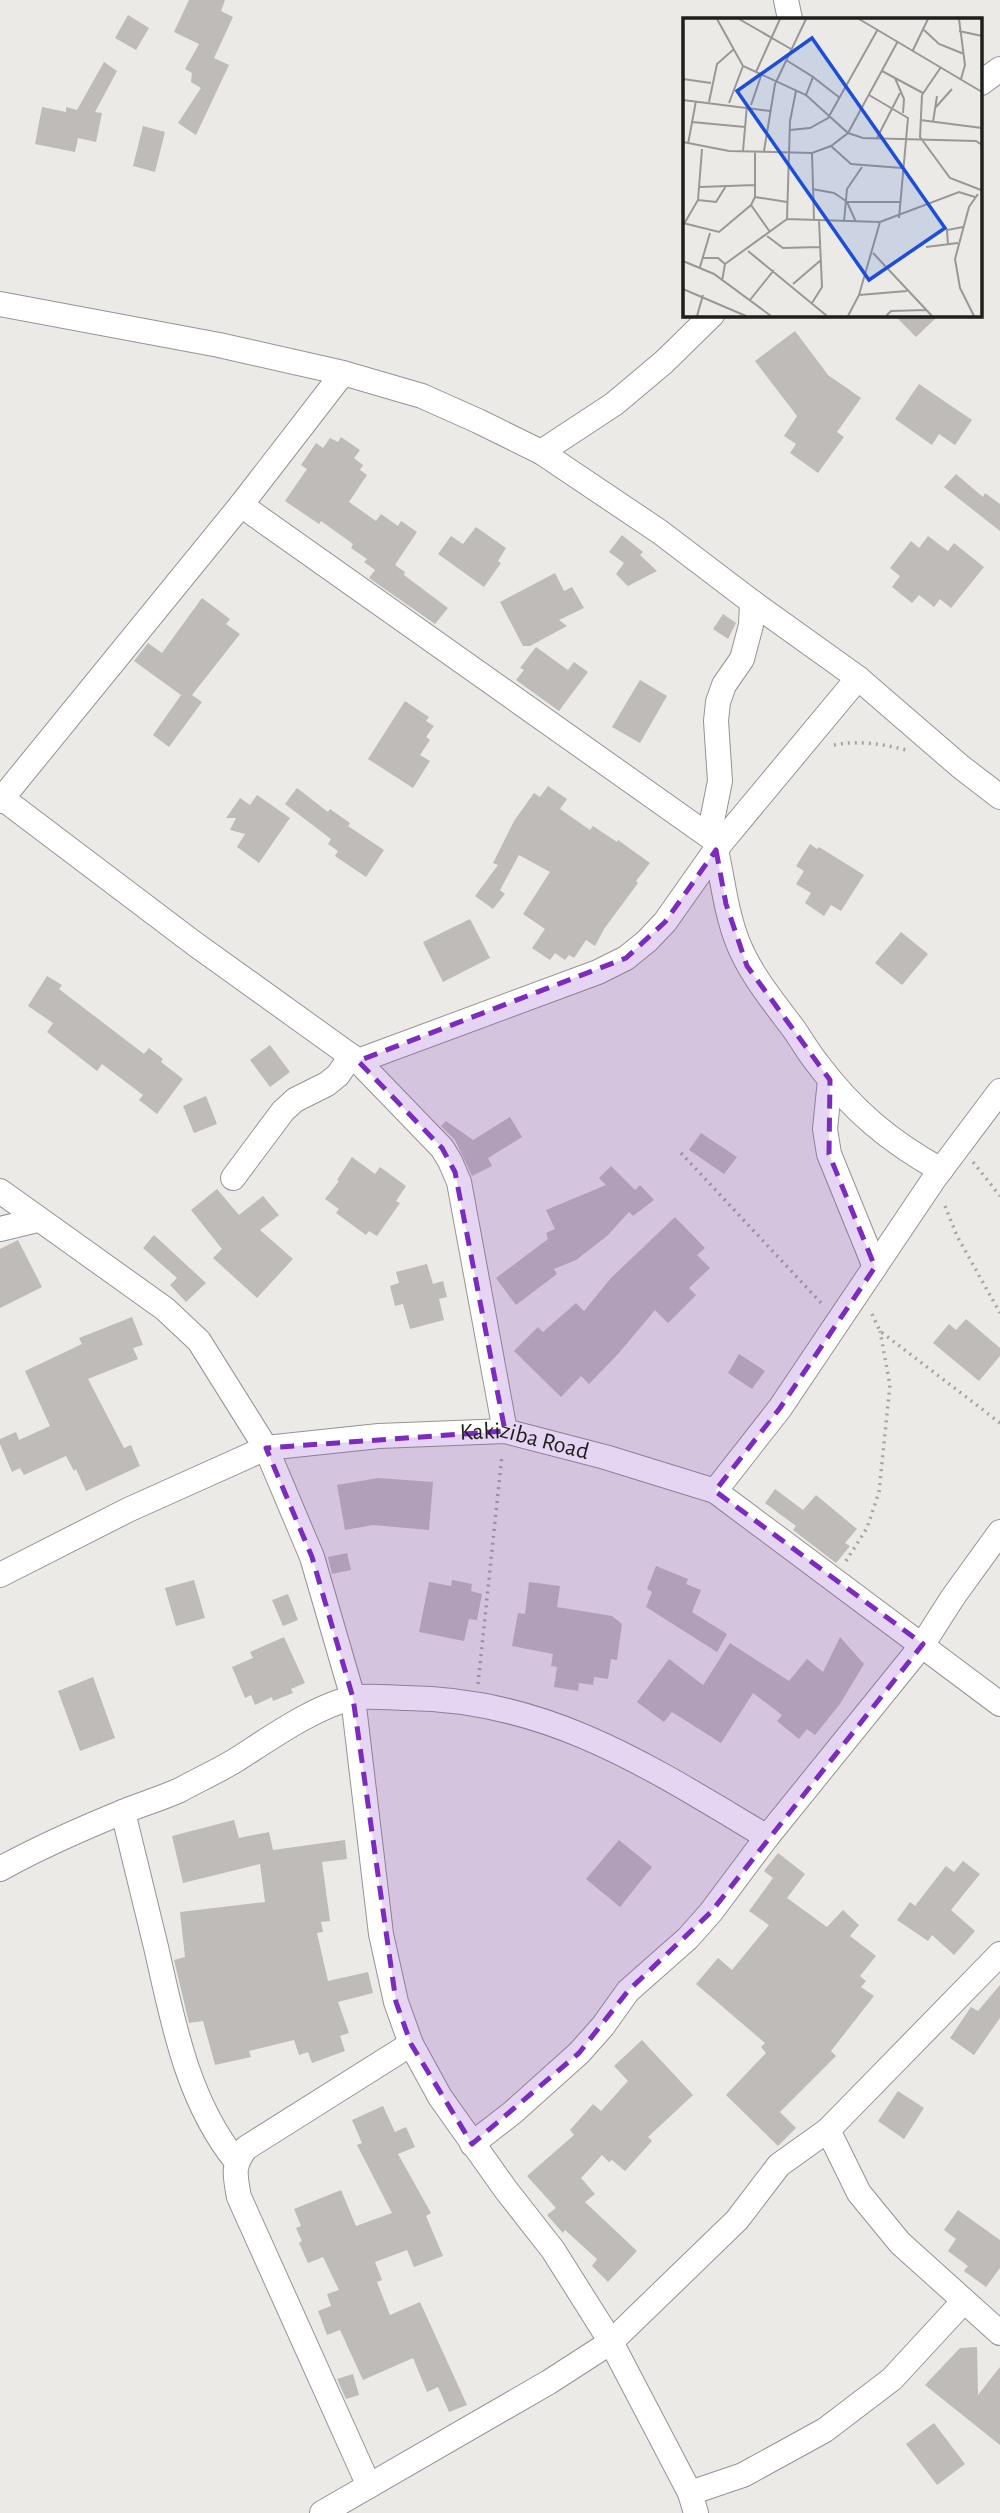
<svg xmlns="http://www.w3.org/2000/svg" width="1000" height="2513" font-family="'Alegreya Sans',sans-serif">
<style>
.building{fill:#bebbb8}
.lines{fill:none;stroke-linecap:round;stroke-linejoin:round}
.street-casing{stroke:#969390;stroke-width:26}
.path{stroke:#a6a4a1;stroke-width:3.5;stroke-dasharray:2 5;stroke-linecap:butt}
.street{stroke:#fff;stroke-width:24}
.marked{fill:#7b2cbf;fill-opacity:0.2;stroke:#7b2cbf;stroke-width:5;stroke-dasharray:14 9;stroke-linejoin:round}
.labels{text-anchor:middle;dominant-baseline:central;stroke-width:6;stroke-linejoin:round;paint-order:stroke}
.street-label{font-size:24px;fill:#1f1e1d;stroke:#eceae6}
.inset-road{fill:none;stroke:#9a9896;stroke-width:2}
.view{fill:#1d4ed8;fill-opacity:0.15;stroke:#1d4ed8;stroke-width:3.5}
.inset-edge{fill:none;stroke:#1f1e1d;stroke-width:3.5}
</style>
<rect width="100%" height="100%" fill="#eceae6"/>
<g class="building">
<path d="M189 0H225L221 11 233 17 214 58 229 65 196 135 178 123 201 88 191 82 192 73 185 69 199 44 174 32Z"/>
<path d="M128 15 149 28 136 50 115 38Z"/>
<path d="M104 62 117 71 95 112 102 113 96 142 78 138 75 152 35 144 42 107 66 112V107L77 110Z"/>
<path d="M143 126 165 132 155 172 133 166Z"/>
<path d="M894 315H939L916 337Z"/>
<path d="M795 331 828 375 861 398 837 432 844 437 818 473 790 453 796 444 784 436 797 416 755 361Z"/>
<path d="M919 384 972 420 955 445 939 434 932 445 895 419Z"/>
<path d="M341 437 360 450 354 458 363 465 360 470 367 475 349 502 376 521 381 514 398 526 401 521 417 532 395 565 405 572 404 575 448 608 435 624 369 578 375 570 364 562 367 559 351 548 353 544 321 521 319 524 285 501 307 469 301 465 316 443 323 448 330 438 338 442Z"/>
<path d="M956 474 983 497 985 493 1000 504V531L944 487Z"/>
<path d="M476 527 506 548 498 561 501 563 484 587 438 554 451 536 463 544Z"/>
<path d="M622 535 643 552 640 555 657 571 628 586 616 574 624 563 609 552Z"/>
<path d="M928 536 948 551 954 543 984 567 951 608 940 599 934 607 919 595 912 603 892 587 900 576 890 568 911 541 919 548Z"/>
<path d="M555 573 564 591 572 587 584 608 559 620 567 626 530 646H523L500 602Z"/>
<path d="M202 598 230 619 226 624 240 634 192 695 202 702 169 747 153 735 181 695 134 661 148 643 162 653Z"/>
<path d="M723 614 736 623 728 639 713 629Z"/>
<path d="M536 647 568 670 574 662 588 672 559 711 516 680 524 670 520 668Z"/>
<path d="M640 680 667 696 640 743 612 727Z"/>
<path d="M405 701 429 717 426 721 434 726 426 737 430 740 420 755 430 761 413 788 368 759Z"/>
<path d="M548 786 567 799 560 809 590 830 593 826 617 842 618 840 650 863 636 881 638 883 604 929 595 946 586 940 574 958 569 955 565 960 555 953 550 960 532 948 545 929 523 914 550 872 519 855 500 890 505 894 493 909 475 896 498 865 493 863 514 821 534 793 540 797Z"/>
<path d="M297 788 328 812 330 809 350 823 348 826 384 850 366 877 335 856 338 851 328 844 331 839 285 804Z"/>
<path d="M257 795 290 818 259 863 237 847 245 834 230 830 236 818H226L240 798 250 805Z"/>
<path d="M810 844 817 849 819 847 864 875 841 911 831 905 824 916 805 903 811 893 796 884 804 871 796 866Z"/>
<path d="M470 919 490 958 443 982 423 942Z"/>
<path d="M901 932 928 954 902 985 875 963Z"/>
<path d="M47 976 62 985 59 989 144 1054 149 1048 163 1059 161 1062 183 1079 157 1114 139 1100 143 1095 102 1064 97 1071 47 1032 53 1023 28 1006Z"/>
<path d="M270 1045 290 1072 270 1087 250 1060Z"/>
<path d="M206 1096 217 1124 194 1133 183 1106Z"/>
<path d="M510 1117 522 1137 488 1158 492 1166 472 1176 455 1140 441 1126 446 1121 473 1140Z"/>
<path d="M701 1133 737 1157 724 1174 689 1150Z"/>
<path d="M352 1157 375 1174 380 1167 406 1186 396 1201 400 1203 377 1236 369 1231 366 1235 336 1213 339 1209 325 1199 339 1181 337 1180Z"/>
<path d="M611 1166 635 1190 640 1185 654 1200 633 1216 629 1212 607 1236 576 1260 554 1269 557 1274 516 1305 496 1278 548 1239 546 1233 555 1229 546 1210 606 1185 599 1178Z"/>
<path d="M217 1189 239 1215 263 1196 279 1215 260 1230 293 1259 257 1298 213 1258 222 1249 191 1210Z"/>
<path d="M675 1217 705 1248 697 1255 710 1268 689 1288 696 1295 668 1323 655 1310 618 1354 589 1384 581 1376 561 1397 514 1351 538 1327 543 1332 576 1303 584 1311 611 1278Z"/>
<path d="M154 1235 206 1283 186 1302 170 1285 177 1278 143 1248Z"/>
<path d="M18 1240 42 1287 0 1308V1249Z"/>
<path d="M427 1264 433 1284 443 1281 447 1297 439 1299 444 1320 410 1329 403 1304 395 1306 390 1286 399 1283 396 1272Z"/>
<path d="M132 1317 143 1345 133 1348 138 1359 88 1379 124 1448 131 1445 140 1466 86 1491 76 1469 74 1471 66 1456 24 1475 20 1468 12 1472 0 1444V1439L16 1432 19 1440 50 1426 25 1371 82 1344 79 1338Z"/>
<path d="M966 1319 1000 1348V1356L979 1381 933 1343 949 1324 956 1330Z"/>
<path d="M739 1354 765 1371 752 1389 728 1373Z"/>
<path d="M378 1478 433 1482 429 1530 373 1525 345 1530 337 1485Z"/>
<path d="M775 1489 803 1510 816 1495 857 1529 845 1543 850 1546 836 1563 793 1530 796 1526 765 1503Z"/>
<path d="M347 1553 351 1570 332 1574 328 1557Z"/>
<path d="M656 1566 688 1579 686 1584 701 1590 692 1612 727 1634 717 1652 646 1607 652 1592 647 1589Z"/>
<path d="M194 1580 205 1618 176 1626 165 1588Z"/>
<path d="M452 1580 472 1584 471 1591 482 1594 477 1620 469 1619 464 1641 419 1632 429 1582 451 1586Z"/>
<path d="M529 1582 560 1586 557 1607 612 1616 622 1624 617 1660 611 1659 608 1679 594 1677 593 1685 579 1683 578 1691 554 1687 557 1667 551 1666 553 1654 512 1646 518 1613 525 1614Z"/>
<path d="M288 1594 298 1620 283 1626 272 1600Z"/>
<path d="M284 1637 305 1683 291 1689 293 1693 273 1701 272 1697 255 1705 251 1695 245 1698 232 1667 253 1658 250 1652Z"/>
<path d="M840 1637 864 1664 840 1704 815 1735 807 1729 799 1739 777 1721 782 1715 753 1693 721 1743 672 1712 664 1722 637 1702 669 1659 703 1685 730 1643 789 1681 807 1659 823 1672Z"/>
<path d="M93 1677 115 1738 80 1751 58 1691Z"/>
<path d="M234 1820 239 1838 269 1832 273 1850 345 1840 347 1859 322 1862 330 1921 321 1922 323 1932 317 1933 328 1981 368 1972 373 1993 338 2002 349 2033 340 2036 345 2051 312 2063 308 2052 299 2055 294 2040 249 2051 251 2057 215 2065 203 2021 189 2023 174 1960 185 1957 180 1912 265 1902 260 1864 183 1883 172 1836Z"/>
<path d="M619 1840 652 1867 620 1907 586 1879Z"/>
<path d="M778 1853 805 1874 787 1898 827 1927 843 1910 859 1925 850 1936 876 1956 860 1976 866 1981 861 1987 874 1996 831 2051 836 2056 780 2112 796 2128 778 2146 726 2095 766 2053 761 2047 765 2043 696 1984 718 1958 732 1970 769 1925 749 1911 773 1878 764 1871Z"/>
<path d="M963 1861 980 1874 951 1910 975 1931 954 1955 932 1935 928 1941 897 1920 910 1902 915 1906 946 1866 954 1872Z"/>
<path d="M1000 1985V2018L974 2055 950 2038 971 2007 978 2011Z"/>
<path d="M642 2040 693 2095 648 2137 652 2141 625 2171 612 2160 609 2162 602 2155 581 2178 595 2194 585 2202 637 2251 608 2282 592 2266 597 2259 565 2230 563 2233 547 2215 556 2208 527 2176 574 2135 570 2130 593 2104 601 2111 628 2081 614 2066Z"/>
<path d="M898 2091 924 2108 904 2139 878 2121Z"/>
<path d="M383 2106 395 2132 406 2127 415 2147 398 2154 431 2213 426 2216 443 2256 414 2267 407 2250 375 2262 382 2280 377 2282 390 2315 420 2302 467 2405 449 2412 438 2387 427 2392 413 2358 363 2380 340 2330 327 2335 318 2311 331 2306 327 2294 339 2290 323 2257 308 2263 299 2243 302 2241 296 2228 301 2226 294 2209 341 2190 356 2226 392 2213 357 2145 362 2143 352 2120Z"/>
<path d="M958 2210 1000 2240V2268L986 2287 964 2271 968 2266 948 2251 956 2239 944 2230Z"/>
<path d="M977 2347 978 2395 1000 2367V2445L925 2385 960 2348Z"/>
<path d="M353 2374 359 2395 346 2399 337 2379Z"/>
<path d="M934 2423 965 2464 937 2485 906 2444Z"/>
</g>
<g class="lines">
<defs>
<g id="street">
<path d="M786 0 790 19"/>
<path d="M981 83 1000 69"/>
<path d="M0 304 219 345 343 373 422 396 478 421 541 452 660 532 752 602 858 678 961 767 1000 797"/>
<path d="M541 452 614 404 664 362 712 315"/>
<path d="M241 505 720 844"/>
<path d="M2 798 195 944 358 1061 442 1148 450 1161 459 1182 505 1431"/>
<path d="M0 801 241 505 343 373"/>
<path d="M709 836 720 781 716 721 718 702 724 685 742 659 751 625 752 602"/>
<path d="M716 850C723 881 726 913 738 943 751 975 772 1000 793 1028 801 1039 808 1052 817 1063 852 1110 890 1142 941 1170"/>
<path d="M358 1061 598 972 626 958 647 941 665 922 720 844 858 678"/>
<path d="M830 1080 825 1129 829 1154 875 1267"/>
<path d="M233 1178 283 1111 295 1100 327 1084 338 1075 351 1056"/>
<path d="M0 1191 165 1309 199 1341 266 1448 312 1557 353 1698 381 1934 396 2002 411 2044 440 2097 506 2190 553 2250 611 2342 690 2493 696 2513"/>
<path d="M0 1229 37 1220"/>
<path d="M715 1491 780 1408 934 1179 1000 1091"/>
<path id="s1" d="M0 1575 128 1510 266 1448 379 1436 505 1431 605 1457 715 1491 1000 1704"/>
<path d="M123 1812C134 1857 145 1902 156 1947 173 2022 187 2100 236 2161"/>
<path d="M0 1869C40 1847 83 1828 125 1811 143 1804 162 1798 180 1790 198 1780 218 1771 236 1760 269 1739 315 1706 353 1698 369 1695 389 1698 406 1698 548 1699 650 1767 767 1837"/>
<path d="M828 2130 859 2193 900 2243 1000 2333"/>
<path d="M472 2144 512 2113 579 2053 603 2026 628 1991 688 1938 711 1912 767 1837 923 1644 953 1597 1000 1532"/>
<path d="M369 2486 239 2197C235 2175 232 2166 246 2148L411 2044"/>
<path d="M690 2493 743 2475 825 2430 892 2379 964 2301"/>
<path d="M322 2513 549 2382 611 2342 737 2220 779 2165 828 2130 1000 1954"/>
</g>
</defs>
<use href="#street" class="street-casing"/>
<g class="path">
<path d="M834 745C857 740 883 744 906 750"/>
<path d="M681 1153 823 1305"/>
<path d="M973 1162 1000 1196"/>
<path d="M945 1206 957 1236 1000 1313"/>
<path d="M872 1314 880 1331 1000 1423"/>
<path d="M846 1561 867 1528 879 1492 890 1385 880 1331"/>
<path d="M478 1684 502 1455"/>
</g>
<use href="#street" class="street"/>
</g>
<path class="marked" d="M716 850 726 904 747 966 830 1080 829 1154 875 1267 780 1408 715 1491 923 1644 711 1912 628 1991 579 2053 472 2144 411 2044 396 2002 353 1698 312 1557 266 1448 505 1431 455 1172 442 1148 358 1061 626 958 665 922Z"/>
<g class="labels">
<g class="street-label">
<text stroke="none"><textPath href="#s1" startOffset="555">Kakiziba Road</textPath></text>
</g>
</g>
<g transform="translate(683 18)">
<rect width="299" height="299" fill="#eceae6"/>
<path class="inset-road" d="M34 1 60 48 123 77 165 115 180 120 293 123 299 127M56 1 108 31M176 1 299 74M276 1 282 47 278 61M241 12 256 26 281 36M276 13 299 18M230 32 245 1M103 42 130 59 123 77M258 49 239 77 237 119 267 160 298 172M199 53 240 75M73 54 97 1M130 59 157 80M212 60 221 81 220 95M0 61 28 65M113 73 107 103 104 201 197 204 276 174 292 179M186 77 225 100 216 200M0 82 87 93M26 84 34 46 51 31M46 85 60 48M68 87 78 58M253 89 269 71M237 102 299 110M9 104 62 109M250 104 254 78M107 112 127 110 145 100 195 11M194 120 217 75M0 124 46 133 129 135 148 128 165 115 215 23M5 126 13 83M148 128 168 146 219 150M60 133 64 87M81 133 92 66 123 1M129 135 131 202M17 169 72 167M129 171 151 175 163 183M72 179 104 184M15 182 33 184 43 168M163 184H217M164 184 173 204M68 187 87 214M161 204 164 171 179 149M0 205 36 214 68 187 72 179V134M1 206 15 182 19 131M84 218 100 230 137 229M265 227 264 212 280 209M243 229 275 225M65 233 144 298M190 235 249 298M20 240H35L42 246M0 243 31 256 88 298M17 249 27 215M39 263 42 246 104 201M110 266 138 242M0 271 63 298M176 277 224 273M67 282 91 252M129 285 139 269 136 202M14 298 20 277M165 298 176 277 197 204M203 298 208 293 243 292M291 298 277 270 272 241 286 189 295 176"/>
<path class="view" d="M129 20 262 210 186 262 54 73Z"/>
<rect width="299" height="299" class="inset-edge"/>
</g>
</svg>
